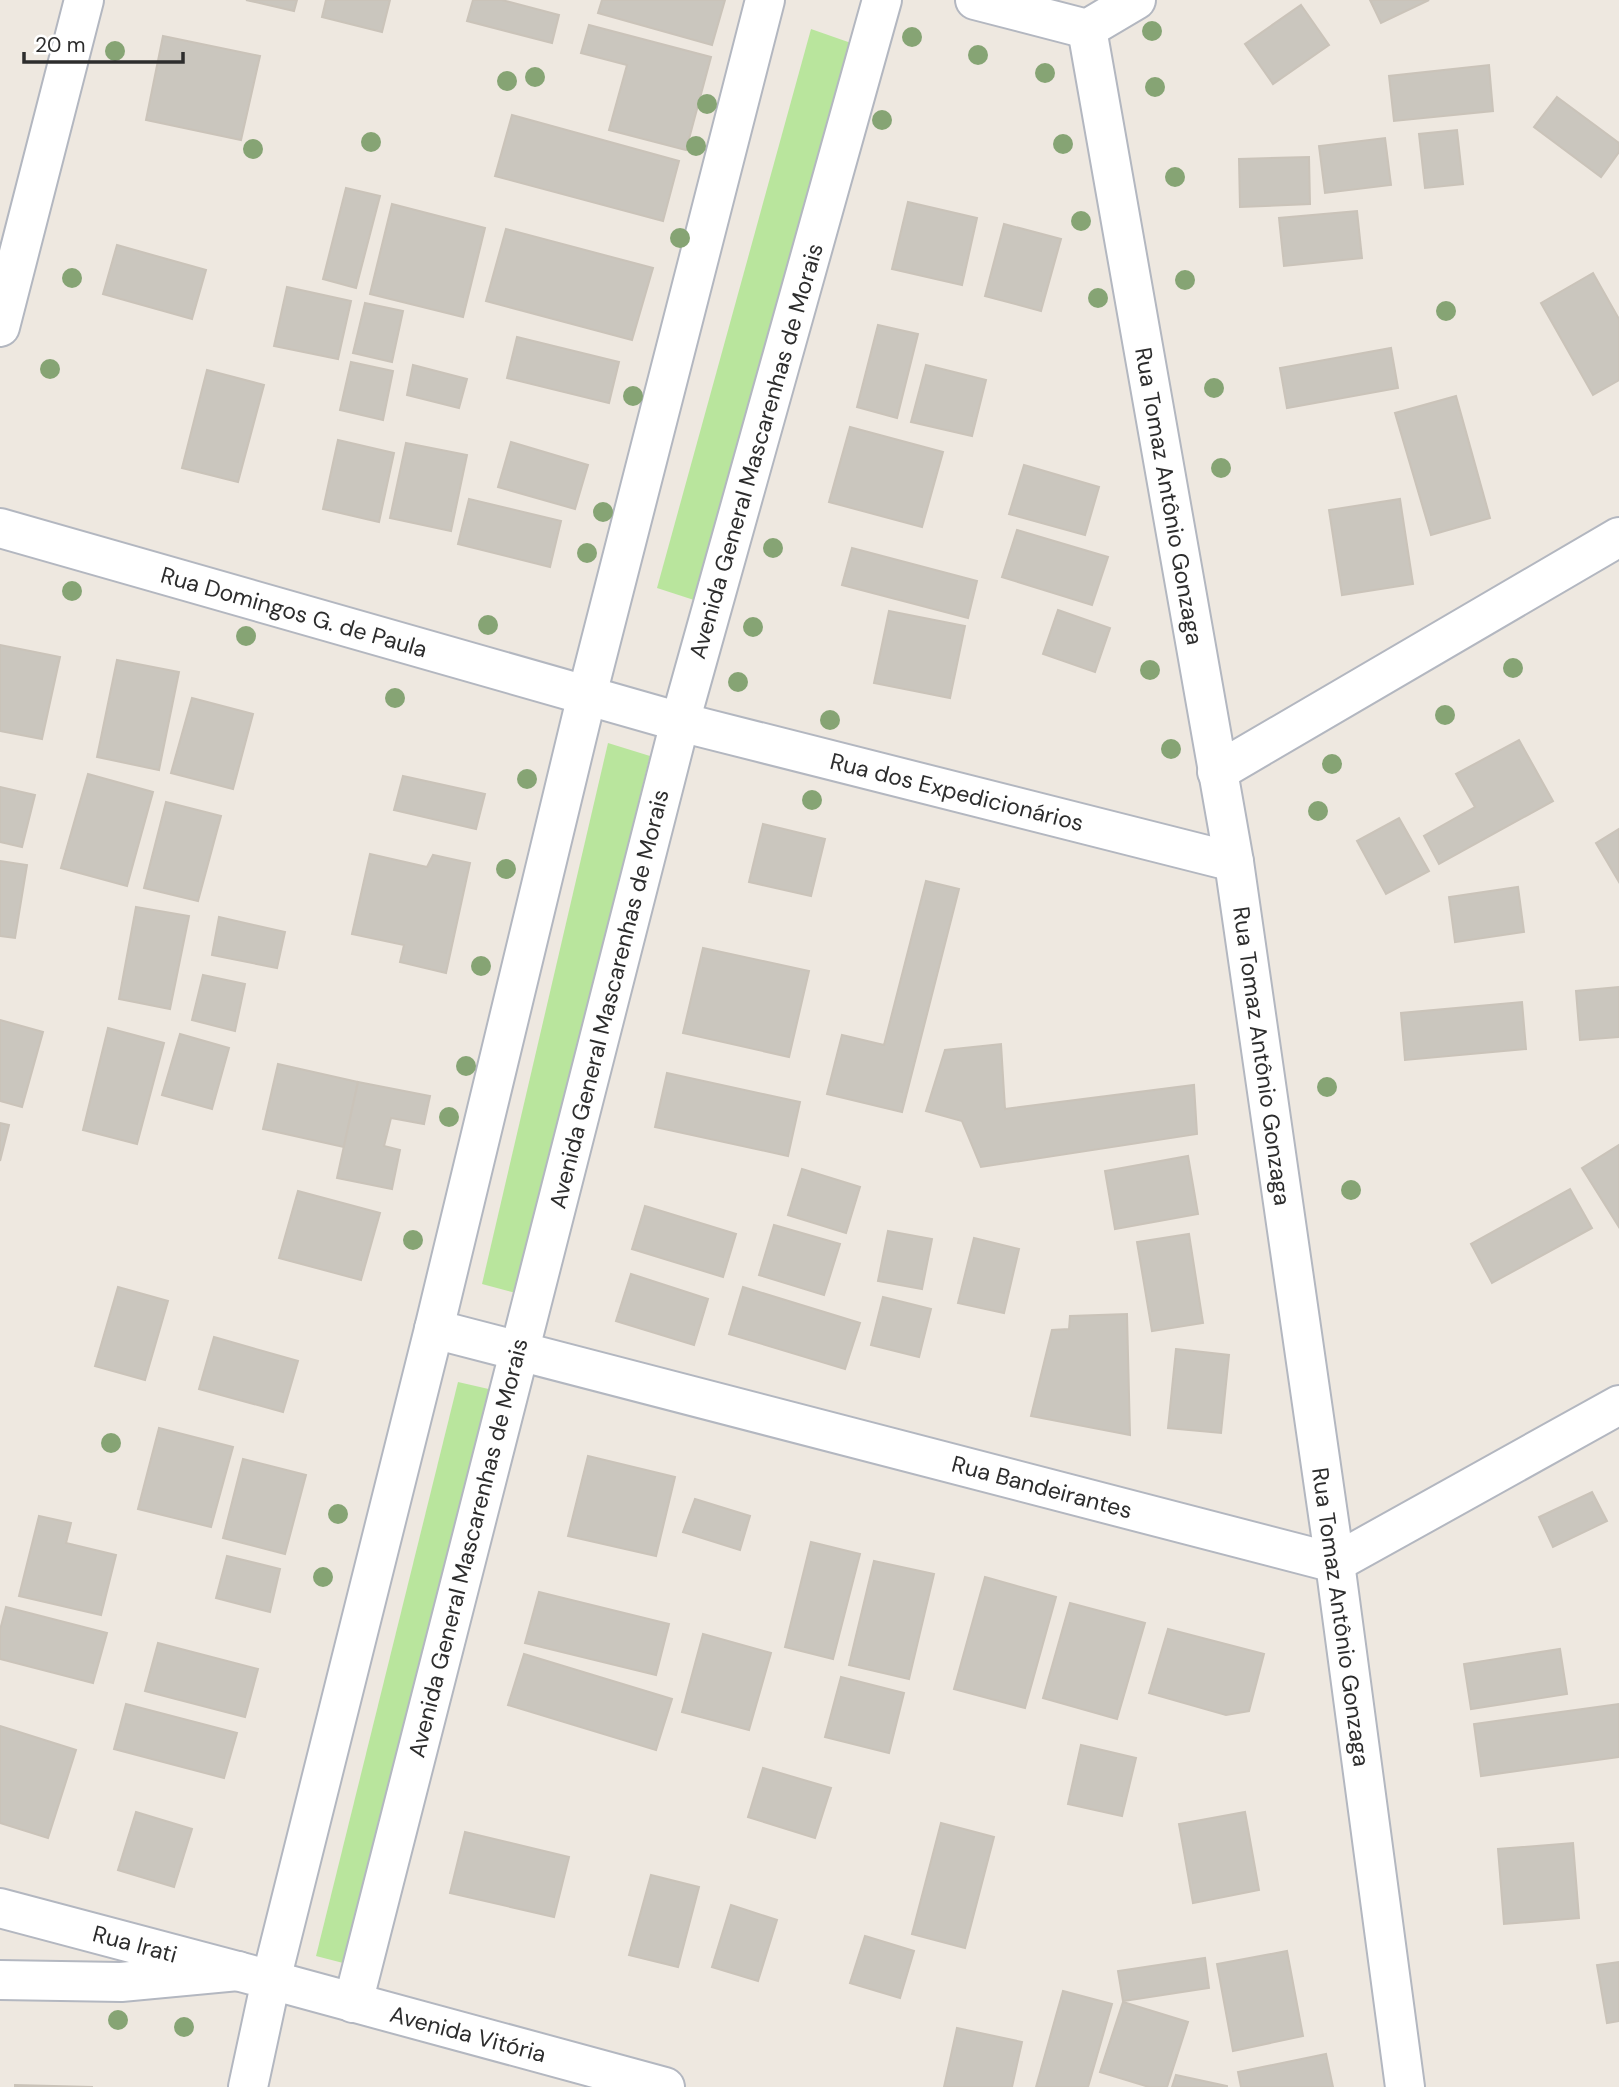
<svg xmlns="http://www.w3.org/2000/svg" width="1619" height="2087" font-family="'DM Sans',sans-serif">
<style>
.green{fill:#b9e59d}
.building{fill:#cac6be;stroke:#cac3b9;stroke-width:2}
.lines{fill:none;stroke-linecap:round;stroke-linejoin:round}
.street-casing{stroke:#b3b7c0;stroke-width:42}
.secondary-casing{stroke:#b3b7c0;stroke-width:42}
.street{stroke:#fff;stroke-width:38}
.secondary{stroke:#fff;stroke-width:38}
.tree{fill:#86a474}
.labels{text-anchor:middle;dominant-baseline:central;stroke-width:5;stroke-linejoin:round;paint-order:stroke}
.street-label{font-size:23px;fill:#2d2d2d;stroke:#fff}
</style>
<rect width="100%" height="100%" fill="#eee8e0"/>
<g class="green">
<path d="M811 29 851 43 694 600 657 588Z"/>
<path d="M608 743 650 756 516 1293 482 1284Z"/>
<path d="M458 1382 493 1390 347 1964 316 1956Z"/>
</g>
<g class="building">
<path d="M246 0H297L294 11Z"/>
<path d="M326 0H390L382 32 322 17Z"/>
<path d="M473 0H502L559 15 552 43 467 21Z"/>
<path d="M602 0H725L712 45 598 13Z"/>
<path d="M1370 0H1429L1381 23Z"/>
<path d="M1301 5 1329 45 1273 84 1245 44Z"/>
<path d="M589 25 711 57 686 150 609 130 627 65 581 53Z"/>
<path d="M163 36 260 56 241 140 146 120Z"/>
<path d="M1489 65 1493 111 1394 121 1389 76Z"/>
<path d="M1557 97 1619 143V152L1601 177 1534 127Z"/>
<path d="M512 115 679 161 663 221 495 176Z"/>
<path d="M1457 130 1463 184 1425 188 1419 134Z"/>
<path d="M1385 138 1391 185 1325 193 1319 146Z"/>
<path d="M1309 157 1310 204 1240 207 1239 159Z"/>
<path d="M346 188 380 196 356 288 323 279Z"/>
<path d="M908 202 977 218 962 285 892 269Z"/>
<path d="M392 204 485 228 463 317 370 294Z"/>
<path d="M1357 211 1362 258 1284 266 1279 218Z"/>
<path d="M1004 224 1061 239 1041 311 985 296Z"/>
<path d="M506 229 653 268 632 340 486 301Z"/>
<path d="M117 245 206 270 192 319 103 294Z"/>
<path d="M1593 273 1619 319V380L1593 395 1541 303Z"/>
<path d="M287 287 351 301 338 359 274 346Z"/>
<path d="M365 303 403 311 392 362 353 353Z"/>
<path d="M878 325 918 334 897 418 857 407Z"/>
<path d="M517 337 619 362 609 403 507 378Z"/>
<path d="M1391 348 1398 388 1287 408 1280 368Z"/>
<path d="M351 362 393 371 383 420 340 410Z"/>
<path d="M413 365 467 379 459 408 407 395Z"/>
<path d="M926 365 986 380 972 436 911 422Z"/>
<path d="M207 370 264 385 238 482 182 468Z"/>
<path d="M1456 396 1490 518 1431 535 1395 413Z"/>
<path d="M850 427 943 452 922 527 829 502Z"/>
<path d="M338 440 394 453 379 522 323 509Z"/>
<path d="M511 442 588 465 575 509 498 487Z"/>
<path d="M406 443 467 455 451 531 390 518Z"/>
<path d="M1024 465 1099 487 1085 535 1009 514Z"/>
<path d="M469 499 561 521 550 567 458 544Z"/>
<path d="M1400 499 1413 584 1342 595 1329 510Z"/>
<path d="M1017 530 1108 557 1092 605 1002 577Z"/>
<path d="M852 548 977 581 968 618 842 585Z"/>
<path d="M1058 610 1110 628 1095 672 1043 654Z"/>
<path d="M889 611 965 626 950 698 874 683Z"/>
<path d="M0 645 60 657 42 739 0 731Z"/>
<path d="M117 660 179 672 159 770 97 757Z"/>
<path d="M192 698 253 714 233 789 171 773Z"/>
<path d="M1519 740 1553 801 1439 864 1424 836 1475 807 1456 774Z"/>
<path d="M88 774 153 792 127 886 61 868Z"/>
<path d="M403 776 485 794 476 829 394 810Z"/>
<path d="M0 787 35 795 22 847 0 842Z"/>
<path d="M166 802 221 816 198 901 144 888Z"/>
<path d="M1399 818 1429 871 1386 894 1357 841Z"/>
<path d="M763 824 825 839 811 896 749 882Z"/>
<path d="M1619 829V882L1596 843Z"/>
<path d="M370 854 427 867 433 855 470 863 446 973 400 962 404 945 352 934Z"/>
<path d="M0 861 27 865 15 938 0 936Z"/>
<path d="M926 881 959 889 902 1112 827 1094 842 1035 884 1045Z"/>
<path d="M1518 887 1524 932 1455 942 1449 897Z"/>
<path d="M136 907 189 916 170 1009 119 999Z"/>
<path d="M219 917 285 932 277 968 212 955Z"/>
<path d="M703 948 809 971 789 1057 683 1033Z"/>
<path d="M203 975 245 984 235 1031 192 1020Z"/>
<path d="M1619 987V1037L1580 1040 1576 991Z"/>
<path d="M1522 1002 1526 1049 1405 1060 1401 1013Z"/>
<path d="M0 1020 43 1032 22 1107 0 1101Z"/>
<path d="M108 1028 164 1043 137 1144 83 1130Z"/>
<path d="M180 1034 229 1048 212 1109 162 1095Z"/>
<path d="M1001 1044 1005 1109 1194 1085 1197 1134 981 1167 962 1121 926 1111 945 1050Z"/>
<path d="M278 1064 358 1082 344 1147 263 1129Z"/>
<path d="M667 1073 800 1102 788 1156 655 1127Z"/>
<path d="M358 1082 430 1096 424 1124 391 1118 384 1146 400 1150 392 1189 337 1178Z"/>
<path d="M0 1123 9 1125 0 1161Z"/>
<path d="M1619 1145V1227L1582 1168Z"/>
<path d="M1188 1156 1198 1214 1115 1229 1105 1171Z"/>
<path d="M802 1169 860 1187 846 1233 788 1215Z"/>
<path d="M1570 1189 1592 1228 1492 1283 1471 1244Z"/>
<path d="M298 1191 380 1213 361 1280 279 1258Z"/>
<path d="M645 1206 736 1234 723 1277 632 1249Z"/>
<path d="M774 1225 840 1244 824 1295 759 1275Z"/>
<path d="M888 1231 932 1239 922 1289 878 1281Z"/>
<path d="M1189 1234 1203 1323 1152 1331 1137 1242Z"/>
<path d="M974 1238 1019 1249 1004 1313 958 1303Z"/>
<path d="M631 1274 708 1299 694 1345 616 1321Z"/>
<path d="M118 1287 168 1301 145 1380 95 1366Z"/>
<path d="M743 1287 860 1323 845 1369 729 1334Z"/>
<path d="M883 1297 931 1309 919 1357 871 1345Z"/>
<path d="M1127 1314 1130 1435 1031 1416 1052 1330 1069 1329 1070 1316Z"/>
<path d="M214 1337 298 1361 283 1412 199 1389Z"/>
<path d="M1176 1349 1229 1355 1221 1433 1168 1428Z"/>
<path d="M159 1428 233 1447 211 1527 138 1509Z"/>
<path d="M588 1456 675 1477 656 1556 568 1536Z"/>
<path d="M243 1459 306 1475 285 1554 223 1538Z"/>
<path d="M1592 1492 1607 1521 1553 1547 1539 1517Z"/>
<path d="M695 1499 750 1516 740 1550 683 1532Z"/>
<path d="M39 1516 71 1523 66 1543 116 1555 101 1615 19 1596Z"/>
<path d="M811 1542 860 1554 833 1659 785 1647Z"/>
<path d="M227 1556 280 1569 270 1612 216 1598Z"/>
<path d="M874 1561 934 1574 909 1679 849 1665Z"/>
<path d="M985 1577 1056 1597 1025 1708 954 1689Z"/>
<path d="M539 1592 669 1624 656 1675 525 1643Z"/>
<path d="M1070 1603 1145 1623 1117 1719 1043 1698Z"/>
<path d="M6 1607 107 1633 93 1683 0 1659V1630Z"/>
<path d="M1168 1629 1264 1654 1249 1711 1226 1715 1149 1693Z"/>
<path d="M703 1634 771 1653 749 1730 682 1712Z"/>
<path d="M158 1643 258 1669 245 1717 145 1691Z"/>
<path d="M1560 1649 1567 1694 1471 1709 1464 1664Z"/>
<path d="M524 1654 672 1699 656 1750 508 1705Z"/>
<path d="M841 1677 904 1693 889 1753 825 1737Z"/>
<path d="M126 1704 237 1733 224 1778 114 1749Z"/>
<path d="M1619 1704V1757L1481 1776 1474 1724Z"/>
<path d="M0 1726 76 1750 48 1838 0 1823Z"/>
<path d="M1081 1745 1136 1758 1122 1816 1068 1804Z"/>
<path d="M763 1768 831 1788 815 1838 748 1817Z"/>
<path d="M136 1812 192 1829 174 1887 118 1870Z"/>
<path d="M1245 1812 1259 1890 1193 1903 1179 1824Z"/>
<path d="M941 1823 994 1837 965 1948 912 1934Z"/>
<path d="M465 1832 569 1857 554 1917 450 1893Z"/>
<path d="M1573 1843 1579 1918 1504 1924 1498 1849Z"/>
<path d="M651 1875 699 1887 678 1967 629 1955Z"/>
<path d="M731 1905 777 1920 758 1981 712 1967Z"/>
<path d="M865 1936 914 1951 900 1998 850 1983Z"/>
<path d="M1287 1951 1303 2036 1233 2051 1217 1964Z"/>
<path d="M1205 1958 1209 1988 1123 2001 1118 1971Z"/>
<path d="M1619 1962V2021L1607 2023 1597 1965Z"/>
<path d="M1063 1991 1112 2004 1088 2087H1036Z"/>
<path d="M1123 2002 1188 2022 1167 2087H1149L1100 2072Z"/>
<path d="M957 2028 1022 2042 1012 2087H944Z"/>
<path d="M1326 2054 1333 2087H1241L1238 2072Z"/>
<path d="M1176 2075 1227 2086V2087H1172Z"/>
<path d="M15 2085 93 2087H15Z"/>
</g>
<g class="lines">
<defs>
<g id="street">
<path d="M975 0 1087 29 1136 0"/>
<path d="M1087 29 1234 862 1335 1563 1405 2087"/>
<path d="M0 327 84 0"/>
<path d="M0 528 680 722 1234 862"/>
<path d="M1217 772 1619 537"/>
<path d="M434 1329 1335 1563 1619 1405"/>
<path d="M0 1908 271 1980 248 2087"/>
</g>
<g id="secondary">
<path d="M0 1980 121 1982 238 1971"/>
<path d="M353 2003 680 722 882 0"/>
<path d="M665 2087 271 1980 434 1329 587 695 765 0"/>
</g>
</defs>
<use href="#street" class="street-casing"/>
<use href="#secondary" class="secondary-casing"/>
<use href="#street" class="street"/>
<use href="#secondary" class="secondary"/>
</g>
<g class="tree">
<circle cx="1152" cy="31" r="10"/>
<circle cx="912" cy="37" r="10"/>
<circle cx="115" cy="51" r="10"/>
<circle cx="978" cy="55" r="10"/>
<circle cx="1045" cy="73" r="10"/>
<circle cx="535" cy="77" r="10"/>
<circle cx="507" cy="81" r="10"/>
<circle cx="1155" cy="87" r="10"/>
<circle cx="707" cy="104" r="10"/>
<circle cx="882" cy="120" r="10"/>
<circle cx="371" cy="142" r="10"/>
<circle cx="1063" cy="144" r="10"/>
<circle cx="696" cy="146" r="10"/>
<circle cx="253" cy="149" r="10"/>
<circle cx="1175" cy="177" r="10"/>
<circle cx="1081" cy="221" r="10"/>
<circle cx="680" cy="238" r="10"/>
<circle cx="72" cy="278" r="10"/>
<circle cx="1185" cy="280" r="10"/>
<circle cx="1098" cy="298" r="10"/>
<circle cx="1446" cy="311" r="10"/>
<circle cx="50" cy="369" r="10"/>
<circle cx="1214" cy="388" r="10"/>
<circle cx="633" cy="396" r="10"/>
<circle cx="1221" cy="468" r="10"/>
<circle cx="603" cy="512" r="10"/>
<circle cx="773" cy="548" r="10"/>
<circle cx="587" cy="553" r="10"/>
<circle cx="72" cy="591" r="10"/>
<circle cx="488" cy="625" r="10"/>
<circle cx="753" cy="627" r="10"/>
<circle cx="246" cy="636" r="10"/>
<circle cx="1513" cy="668" r="10"/>
<circle cx="1150" cy="670" r="10"/>
<circle cx="738" cy="682" r="10"/>
<circle cx="395" cy="698" r="10"/>
<circle cx="1445" cy="715" r="10"/>
<circle cx="830" cy="720" r="10"/>
<circle cx="1171" cy="749" r="10"/>
<circle cx="1332" cy="764" r="10"/>
<circle cx="527" cy="779" r="10"/>
<circle cx="812" cy="800" r="10"/>
<circle cx="1318" cy="811" r="10"/>
<circle cx="506" cy="869" r="10"/>
<circle cx="481" cy="966" r="10"/>
<circle cx="466" cy="1066" r="10"/>
<circle cx="1327" cy="1087" r="10"/>
<circle cx="449" cy="1117" r="10"/>
<circle cx="1351" cy="1190" r="10"/>
<circle cx="413" cy="1240" r="10"/>
<circle cx="111" cy="1443" r="10"/>
<circle cx="338" cy="1514" r="10"/>
<circle cx="323" cy="1577" r="10"/>
<circle cx="118" cy="2020" r="10"/>
<circle cx="184" cy="2027" r="10"/>
</g>
<g class="labels">
<g class="street-label">
<text transform="translate(756 451) rotate(-74)">Avenida General Mascarenhas de Morais</text>
<text transform="translate(1169 496) rotate(80)">Rua Tomaz Antônio Gonzaga</text>
<text transform="translate(294 612) rotate(16)">Rua Domingos G. de Paula</text>
<text transform="translate(957 792) rotate(14)">Rua dos Expedicionários</text>
<text transform="translate(609 999) rotate(-76)">Avenida General Mascarenhas de Morais</text>
<text transform="translate(1262 1056) rotate(82)">Rua Tomaz Antônio Gonzaga</text>
<text transform="translate(1042 1487) rotate(15)">Rua Bandeirantes</text>
<text transform="translate(468 1548) rotate(-76)">Avenida General Mascarenhas de Morais</text>
<text transform="translate(1341 1617) rotate(82)">Rua Tomaz Antônio Gonzaga</text>
<text transform="translate(135 1944) rotate(15)">Rua Irati</text>
<text transform="translate(468 2034) rotate(15)">Avenida Vitória</text>
</g>
</g>
<path d="M24 52v10h159v-10" fill="none" stroke="#2d2d2d" stroke-width="3.5"/>
<text x="35" y="52" font-size="21" fill="#2d2d2d" stroke="#ffffff" stroke-width="5" paint-order="stroke">20 m</text>
</svg>
